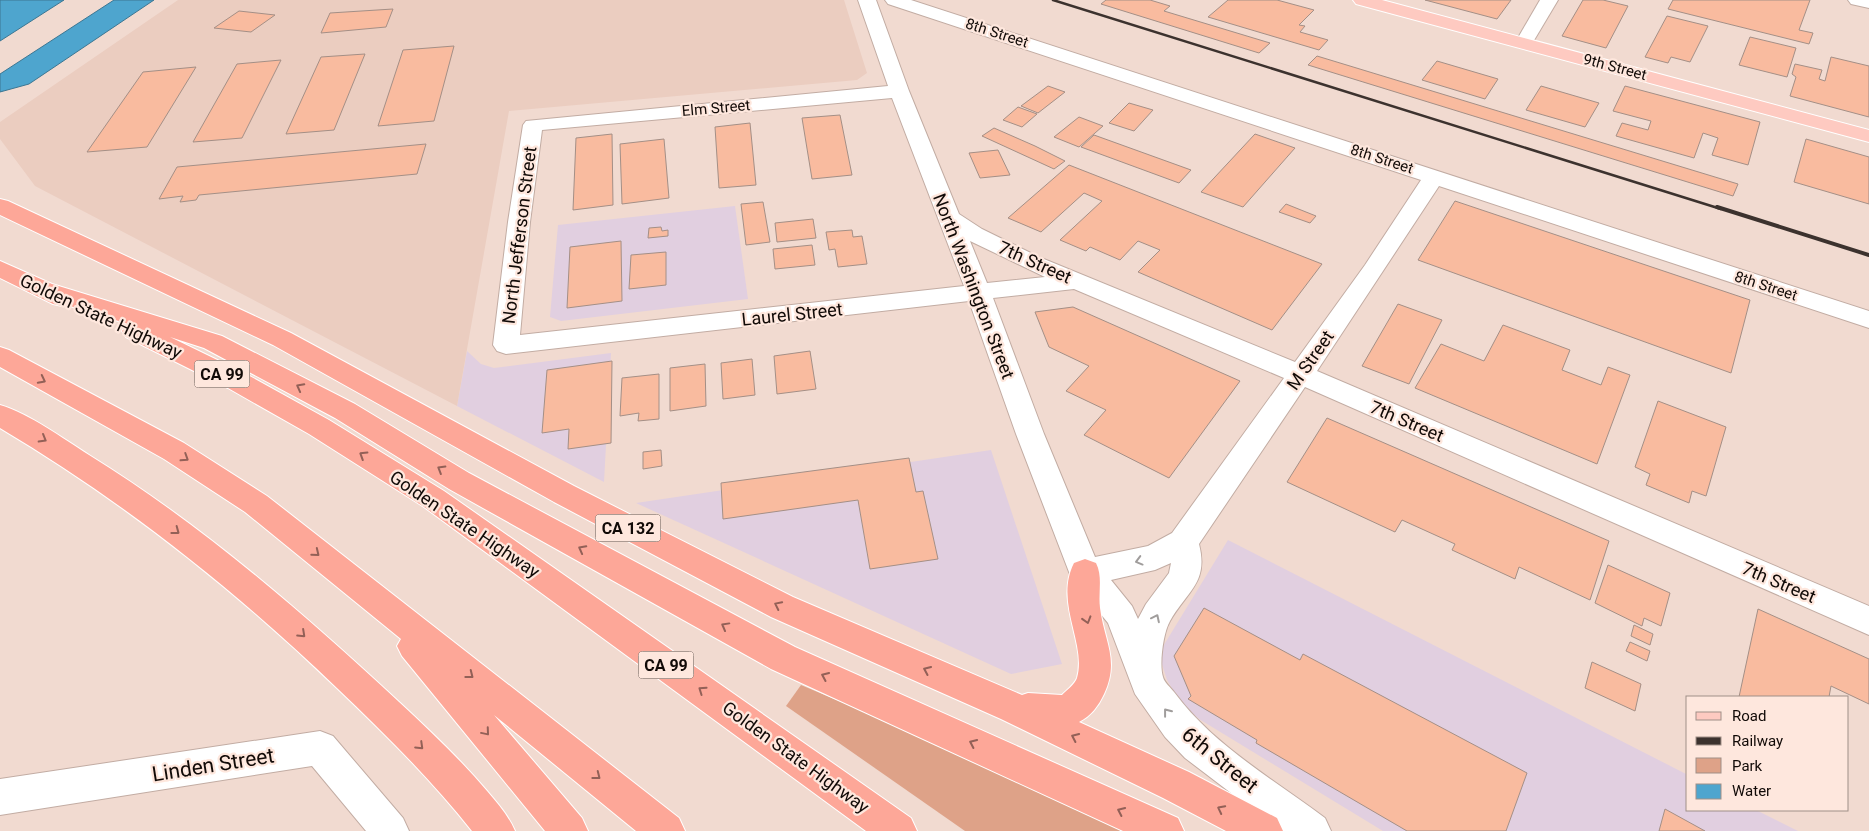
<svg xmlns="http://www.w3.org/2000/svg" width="1869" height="831" font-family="Roboto,sans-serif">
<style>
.commercial{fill:#e1cfe0}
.built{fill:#ebcdc0}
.green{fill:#dea288}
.water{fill:#4ea5ce;stroke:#3c7692}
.building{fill:#f9bb9f;stroke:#a48f86}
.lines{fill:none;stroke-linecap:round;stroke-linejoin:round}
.minor-casing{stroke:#c2aca3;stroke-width:2}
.major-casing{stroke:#fff;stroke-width:2}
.highway-casing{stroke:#fff;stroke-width:2}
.minor{fill:#fff;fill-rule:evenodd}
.major{fill:#fecac1;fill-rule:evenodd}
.highway{fill:#fda798;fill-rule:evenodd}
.rail-far1{stroke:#3c322e;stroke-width:2.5}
.rail{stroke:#3c322e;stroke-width:4}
.oneway{stroke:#936057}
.oneway2{stroke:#a09d9c}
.labels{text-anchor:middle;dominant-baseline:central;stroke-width:4.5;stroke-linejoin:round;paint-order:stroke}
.far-street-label{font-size:15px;fill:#110a07;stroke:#fee7dd}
.shield{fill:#fee7dd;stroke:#584c47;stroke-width:1}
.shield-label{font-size:16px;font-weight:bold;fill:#110a07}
.street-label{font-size:18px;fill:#110a07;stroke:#fee7dd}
.near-street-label{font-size:21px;fill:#110a07;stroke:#fee7dd}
</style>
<rect width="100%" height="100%" fill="#f1dad0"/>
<g class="commercial">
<path d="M735 206 748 299 561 321 550 317 558 225Z"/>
<path d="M467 351 481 364 494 368 611 353 604 482 457 406Z"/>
<path d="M991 450 1062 664 1011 674 636 503Z"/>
<path d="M1228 540 1688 775V810H1756L1798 831H1383L1199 719 1180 702 1167 680 1161 661 1162 648Z"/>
</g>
<path class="built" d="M178 0H844L867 73 857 80 509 111 457 406 35 186 0 139V122Z"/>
<path class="green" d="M801 685 1148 831H965L786 706Z"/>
<g class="water">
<path d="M0 0H64L0 41Z"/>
<path d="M114 0H154L29 84 0 92V74Z"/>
</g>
<g class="building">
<path d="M1106 0H1150L1170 6 1164 11 1270 43 1259 53 1101 4Z"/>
<path d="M1228 0H1277L1314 10 1299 25 1305 26 1300 32 1328 40 1319 50 1208 17Z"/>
<path d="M1425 0H1511L1497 19Z"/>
<path d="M1583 0H1603L1628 6 1606 48 1562 36Z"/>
<path d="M1673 0H1810L1799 30 1813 33 1809 44 1668 9Z"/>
<path d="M393 9 386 27 321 33 330 13Z"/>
<path d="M239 11 275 15 251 32 214 28Z"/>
<path d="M1667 16 1708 26 1690 62 1671 57 1668 63 1645 57Z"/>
<path d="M1750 37 1796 48 1787 77 1739 65Z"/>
<path d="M454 46 434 121 378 126 403 50Z"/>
<path d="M365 54 334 130 286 134 321 57Z"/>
<path d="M1317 56 1738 184 1733 196 1308 65Z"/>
<path d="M1831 57 1869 66V117L1790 96 1796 77 1792 74 1795 64 1822 70 1819 79 1825 81Z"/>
<path d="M281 60 242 138 193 142 237 64Z"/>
<path d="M1437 61 1498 79 1485 99 1422 80Z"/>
<path d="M196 67 147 147 87 152 143 72Z"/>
<path d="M1048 86 1065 92 1038 113 1021 106Z"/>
<path d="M1541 86 1599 103 1585 127 1526 110Z"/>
<path d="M1625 86 1760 122 1748 165 1712 155 1718 138 1703 133 1694 158 1616 136 1622 123 1648 130 1651 121 1613 111Z"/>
<path d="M1129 103 1153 110 1134 131 1109 123Z"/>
<path d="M1018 107 1037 114 1022 127 1003 120Z"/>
<path d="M840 115 852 175 812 179 802 118Z"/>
<path d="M1079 117 1103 126 1079 147 1054 137Z"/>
<path d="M750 123 756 185 719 188 715 127Z"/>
<path d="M994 128 1035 146 1065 161 1054 169 982 136Z"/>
<path d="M612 134 613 205 573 210 576 138Z"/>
<path d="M1255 134 1295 148 1243 207 1201 192Z"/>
<path d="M1094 135 1191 170 1179 183 1081 147Z"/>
<path d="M664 139 669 198 622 204 620 144Z"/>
<path d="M1806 139 1869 157V204L1794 182Z"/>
<path d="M426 144 417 174 199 195 196 200 180 202 183 196 159 199 177 167Z"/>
<path d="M998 150 1010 175 980 178 969 153Z"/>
<path d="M1069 165 1322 264 1272 330 1138 272 1160 250 1138 241 1120 260 1090 247 1086 251 1060 240 1102 201 1084 193 1041 232 1008 218Z"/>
<path d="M1455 201 1750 300 1731 373 1418 260Z"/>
<path d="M763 202 770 242 746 245 741 204Z"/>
<path d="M1286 204 1316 216 1310 223 1279 212Z"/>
<path d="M813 219 816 238 777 242 775 223Z"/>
<path d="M661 227 662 231 668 230V236L648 238 649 228Z"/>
<path d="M852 230 853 237 862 236 867 264 838 267 835 249 829 250 826 232Z"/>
<path d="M621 241 622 301 567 308 570 247Z"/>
<path d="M812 245 815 265 775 269 773 249Z"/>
<path d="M666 252V285L629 289 631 255Z"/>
<path d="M1398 304 1442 320 1409 384 1362 366Z"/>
<path d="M1073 307 1240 381 1169 478 1084 435 1106 410 1066 391 1089 366 1049 347 1035 312Z"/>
<path d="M1503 325 1570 350 1562 370 1601 385 1608 367 1630 375 1597 464 1415 388 1441 344 1484 361Z"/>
<path d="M810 351 816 389 777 394 774 356Z"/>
<path d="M752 359 755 395 723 399 721 363Z"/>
<path d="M612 361 611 443 568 449 569 429 542 433 547 370Z"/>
<path d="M705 364 706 406 670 411V368Z"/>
<path d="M659 374V419L638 421 639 413 620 416 622 378Z"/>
<path d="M1658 401 1726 427 1706 496 1692 491 1689 503 1646 485 1650 474 1635 467Z"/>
<path d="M1327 418 1609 541 1590 600 1519 567 1515 579 1452 550 1455 544 1402 520 1395 532 1287 482Z"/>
<path d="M661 450 662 466 643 469V452Z"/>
<path d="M909 458 916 492 923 491 938 559 870 569 858 500 723 519 721 483Z"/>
<path d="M1608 565 1670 593 1661 626 1644 618 1642 626 1595 603Z"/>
<path d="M1204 608 1300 660 1303 654 1527 773 1506 831H1407L1256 743 1257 740 1188 699 1191 696 1174 656Z"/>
<path d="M1758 609 1869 659V704L1831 686 1829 697H1739Z"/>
<path d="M1634 625 1653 634 1650 645 1631 636Z"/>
<path d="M1630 642 1650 651 1647 661 1626 651Z"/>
<path d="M1592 662 1641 684 1635 711 1585 688Z"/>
<path d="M1665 809 1705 831H1659Z"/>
</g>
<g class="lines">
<defs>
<g id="minor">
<path d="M858 0H876L909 91 959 214 982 229 1039 257 1295 362 1365 265 1421 180 888 4 885 0H911L1869 311V328L1439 186 1317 371 1869 606V635L1305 387 1199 544C1209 583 1187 591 1170 621 1163 633 1159 665 1163 677 1164 682 1171 688 1174 692 1213 745 1273 779 1325 818L1331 831H1281L1185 758 1165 737 1135 694 1108 623 1074 581 1069 572 1016 434 969 301 506 354 497 351 493 345 508 222 523 125 526 121 888 86ZM892 98 964 286 520 335 530 222 542 130ZM970 241 1045 277 987 283ZM1074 289 1284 378 1172 533 1148 546 1095 557 1044 434 993 298ZM1171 563 1169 573 1146 604 1138 619 1132 606 1111 580 1155 570Z"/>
<path d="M1540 0H1558L1530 47 1524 48 1518 47 1515 43Z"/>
<path d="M1848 0H1869V8L1851 4Z"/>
<path d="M320 731 333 736 403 818 409 831H366L312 766 0 815V779Z"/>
</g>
<path id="major" d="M1353 0H1382L1869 130V142L1356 4Z"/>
<g id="highway">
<path d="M0 199 8 201 291 333 574 486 793 597 1022 695 1028 693 1062 695C1067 690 1075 684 1077 678 1087 643 1054 603 1074 563L1085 559 1096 563C1103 577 1098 592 1100 608 1104 641 1120 660 1104 694 1099 705 1091 716 1079 722L1189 772 1277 818 1283 831H1226L1163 798 1001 719 771 617 554 502 273 345 0 215Z"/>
<path d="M0 261 52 284 222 336 355 404 469 473 795 647 1178 818 1184 831H1123L771 669 449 489 335 418 204 348 170 337 246 374 329 420 444 491 911 818 917 831H866L424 507 309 434 228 388 126 337 122 331 128 324 67 305 62 306 53 304 0 278Z"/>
<path d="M0 347 9 350 184 443 267 496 679 818 685 831H636L494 715 582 818 588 831H545L402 656 397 646 401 639 245 512 164 459 0 367Z"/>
<path d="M0 405C30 414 62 438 89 455 202 525 302 612 399 702 430 731 460 759 487 791 498 804 508 815 515 831H472C431 779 385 734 337 688 234 589 123 501 0 428Z"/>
</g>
</defs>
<use href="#minor" class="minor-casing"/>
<use href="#major" class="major-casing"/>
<use href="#highway" class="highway-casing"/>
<use href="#minor" class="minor"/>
<use href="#major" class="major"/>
<use href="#highway" class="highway"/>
<path class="rail-far1" d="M1053 0 1721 209"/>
<path class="rail" d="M1717 207 1869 255"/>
</g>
<defs><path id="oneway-chevron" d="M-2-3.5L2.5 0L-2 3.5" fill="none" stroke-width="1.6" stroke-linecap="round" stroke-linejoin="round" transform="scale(1.25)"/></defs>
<g class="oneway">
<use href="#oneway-chevron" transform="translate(42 380) rotate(27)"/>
<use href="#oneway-chevron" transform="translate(300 387) rotate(-152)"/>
<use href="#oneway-chevron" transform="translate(43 439) rotate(30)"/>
<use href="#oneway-chevron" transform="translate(363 455) rotate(-148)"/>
<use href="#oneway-chevron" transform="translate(185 458) rotate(33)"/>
<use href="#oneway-chevron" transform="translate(441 469) rotate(-149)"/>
<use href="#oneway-chevron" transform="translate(176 531) rotate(37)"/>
<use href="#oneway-chevron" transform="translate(582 549) rotate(-152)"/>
<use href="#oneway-chevron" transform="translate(316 553) rotate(39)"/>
<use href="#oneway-chevron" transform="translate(778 605) rotate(-154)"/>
<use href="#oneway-chevron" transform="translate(1087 620) rotate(73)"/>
<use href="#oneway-chevron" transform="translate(725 626) rotate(-151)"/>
<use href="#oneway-chevron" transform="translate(302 634) rotate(43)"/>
<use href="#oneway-chevron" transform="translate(927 670) rotate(-156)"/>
<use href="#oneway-chevron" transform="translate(470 675) rotate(38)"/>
<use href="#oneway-chevron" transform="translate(825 676) rotate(-156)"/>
<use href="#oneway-chevron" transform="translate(702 690) rotate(-145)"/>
<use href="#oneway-chevron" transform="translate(486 732) rotate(50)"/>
<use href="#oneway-chevron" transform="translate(1075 737) rotate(-155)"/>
<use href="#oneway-chevron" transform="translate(973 743) rotate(-155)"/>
<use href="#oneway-chevron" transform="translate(420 746) rotate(44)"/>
<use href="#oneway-chevron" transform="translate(597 776) rotate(38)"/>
<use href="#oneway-chevron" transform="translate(1221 809) rotate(-153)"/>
<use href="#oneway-chevron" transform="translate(1121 811) rotate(-155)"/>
</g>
<g class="oneway2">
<use href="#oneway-chevron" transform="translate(1139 561) rotate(165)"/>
<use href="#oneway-chevron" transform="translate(1156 618) rotate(-64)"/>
<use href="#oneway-chevron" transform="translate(1167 712) rotate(-128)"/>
</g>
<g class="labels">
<g class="far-street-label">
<text transform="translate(997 33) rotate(18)">8th Street</text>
<text transform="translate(1615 67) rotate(15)">9th Street</text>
<text transform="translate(716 108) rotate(-5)">Elm Street</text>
<text transform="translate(1382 159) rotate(18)">8th Street</text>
<text transform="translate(1766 286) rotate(18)">8th Street</text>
</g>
<g class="shield">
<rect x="194.5" y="360.5" width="55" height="27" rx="4"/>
<rect x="595.5" y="514.5" width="65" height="27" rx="4"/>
<rect x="638.5" y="651.5" width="55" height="27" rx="4"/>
</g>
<g class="shield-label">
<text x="222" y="374">CA 99</text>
<text x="628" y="528">CA 132</text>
<text x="666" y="665">CA 99</text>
</g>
<g class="street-label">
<text transform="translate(519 235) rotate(-83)">North Jefferson Street</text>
<text transform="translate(1035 262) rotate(24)">7th Street</text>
<text transform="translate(974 286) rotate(69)">North Washington Street</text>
<text transform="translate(792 314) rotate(-6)">Laurel Street</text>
<text transform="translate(101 316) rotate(25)">Golden State Highway</text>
<text transform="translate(1310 360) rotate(-55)">M Street</text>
<text transform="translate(1407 421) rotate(23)">7th Street</text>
<text transform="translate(465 524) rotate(34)">Golden State Highway</text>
<text transform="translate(1779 582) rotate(23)">7th Street</text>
<text transform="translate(796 757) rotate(36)">Golden State Highway</text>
</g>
<g class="near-street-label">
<text transform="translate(1220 760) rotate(39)">6th Street</text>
<text transform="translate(213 765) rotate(-9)">Linden Street</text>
</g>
</g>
<rect x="1686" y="696" width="162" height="115" fill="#fee7dd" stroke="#9f8f87"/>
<rect x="1696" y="712" width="25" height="8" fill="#fecac1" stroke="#9f8f87"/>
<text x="1732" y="721" font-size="15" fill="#110a07">Road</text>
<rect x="1696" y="737" width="25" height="8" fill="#3c322e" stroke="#9f8f87"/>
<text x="1732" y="746" font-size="15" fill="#110a07">Railway</text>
<rect x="1696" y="758" width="25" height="15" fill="#dea288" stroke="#9f8f87"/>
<text x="1732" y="771" font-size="15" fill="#110a07">Park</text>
<rect x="1696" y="784" width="25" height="15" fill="#4ea5ce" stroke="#9f8f87"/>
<text x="1732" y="796" font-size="15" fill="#110a07">Water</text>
</svg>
